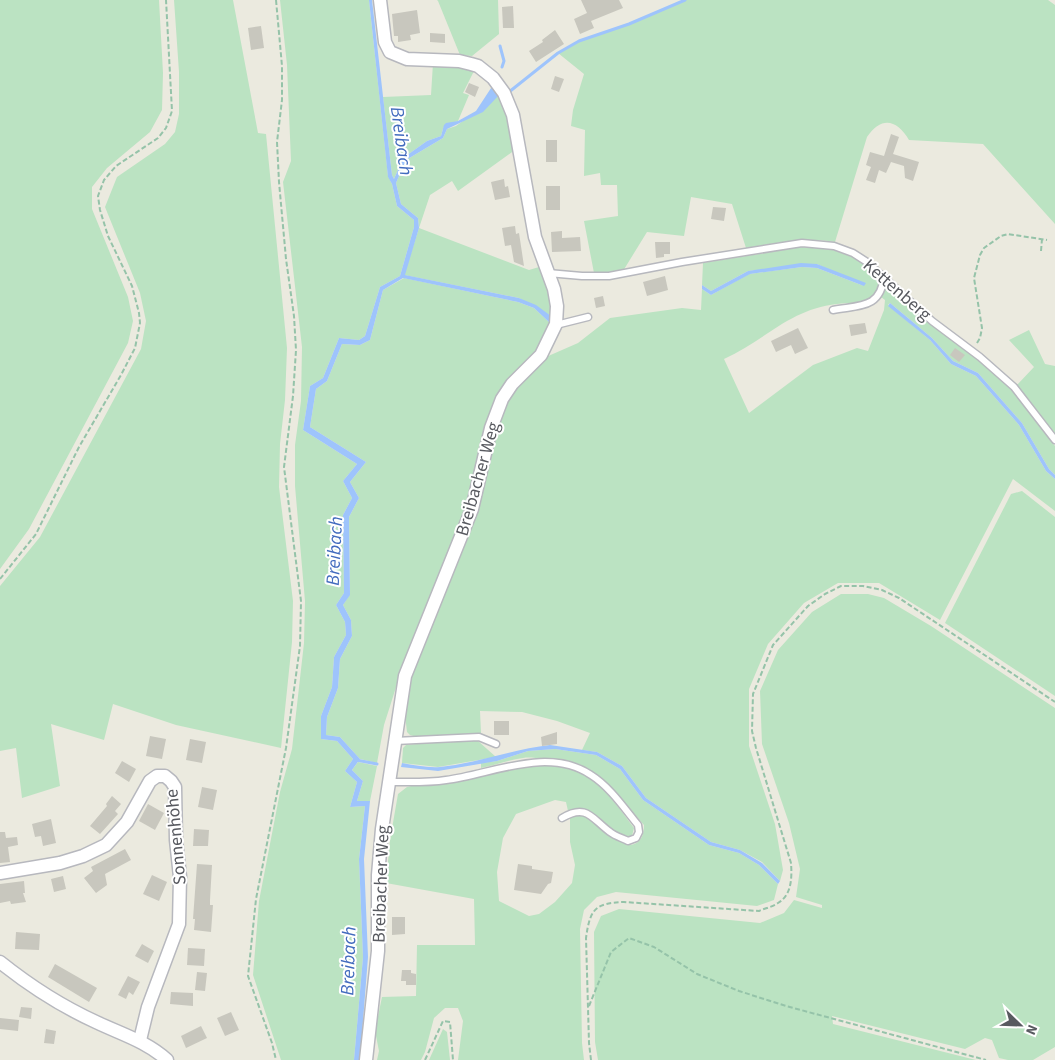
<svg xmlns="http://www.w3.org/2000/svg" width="1055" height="1060" font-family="'Source Sans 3',sans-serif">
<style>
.green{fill:#bbe3c2;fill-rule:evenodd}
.water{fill:#9ec4fc}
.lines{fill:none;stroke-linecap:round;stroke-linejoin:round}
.stream{stroke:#9ec4fc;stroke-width:3}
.building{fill:#c8c7be}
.service-casing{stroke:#b7b8be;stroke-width:9}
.minor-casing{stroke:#b7b8be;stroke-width:15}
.path{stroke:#95c3a9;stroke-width:2;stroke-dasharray:5 2.5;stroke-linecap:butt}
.service{stroke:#fff;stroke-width:6}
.minor{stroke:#fff;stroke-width:12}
.labels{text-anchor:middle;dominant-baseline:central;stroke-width:4;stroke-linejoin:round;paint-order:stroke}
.street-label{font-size:18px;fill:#585a60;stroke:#fff}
.water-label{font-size:19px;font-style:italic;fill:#426bbe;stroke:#fff}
</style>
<rect width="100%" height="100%" fill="#ebeadf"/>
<g class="green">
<path d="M0 0H159L163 73 162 110 150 132 107 168 92 187V209L128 297 133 321 128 343 29 529 0 569Z"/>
<path d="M174 0H233L258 133 266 134 287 348 285 400 280 444 279 487 293 601 292 642 281 748 176 725 113 704 104 740 51 724 60 786 22 798 16 748 0 751V586L40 537 141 349 146 321 140 293 105 207 117 177 165 144 175 132 179 114V72Z"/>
<path d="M280 0H369L388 176 392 184 397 206 414 220V227L400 276 380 287 365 336 359 340 339 338 323 378 310 386 303 430 357 464 343 481 352 498 343 515 344 593 336 605 345 622 346 635 334 657 332 687 321 716V739L337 741 353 759 345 771 357 782 350 807 365 806 359 859 363 957 354 1060H281L253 975 259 901 280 792 292 749 304 643 305 601 295 486V445L301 401 302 347 283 182 291 161 287 65Z"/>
<path d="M437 0H498L499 34 472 56 460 55 438 1Z"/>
<path d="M682 0H1048L1055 5V224L983 144 909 140C897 119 881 116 867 137L835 242C805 237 776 243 746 248L732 204 691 197 684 236 647 232 623 271 594 273 584 221 618 216 617 185H601L600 173 584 176 585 130 571 126 573 110 584 74 558 53 579 41 629 24 682 2Z"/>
<path d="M433 63 475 69 463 93 469 95 458 121C445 126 445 121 441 136L427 141 403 158 394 179 392 175 383 97 431 95Z"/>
<path d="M500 94 508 116 515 150 458 191 452 181 430 195 419 228 529 270 539 267 551 298V316L519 298 404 275 419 228 418 218 401 204 396 183 406 160 443 138 447 129 456 126Z"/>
<path d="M802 247 833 250 852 257 863 264 887 282 1010 387 1055 446V475L1049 469 1022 423 978 373 953 361 932 338 890 303 888 305 930 340 951 364 976 376 1019 425 1046 471 1055 479V511L1013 479 940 620 879 583H838L804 603 768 644 749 689V746L775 824 783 870 780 881 762 862 740 850 711 842 646 798 622 766 597 752 582 750 590 733 557 721 522 712 480 711 481 733 417 737 410 735 407 732 404 706 409 684 494 430 507 400 515 387 546 357 578 343 610 318 682 308 701 310 702 289 711 295 749 274 802 267 817 268 864 286 817 264 748 271 711 291 702 285 703 263ZM877 294 885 300 884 310 868 351 857 348 813 365 749 413 724 359C764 341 790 309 837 304 849 302 869 305 877 294Z"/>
<path d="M404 278 518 302 534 308 550 323 537 352 510 381 466 508 398 681 384 725 377 763 360 759 340 737 326 735 327 717 338 688 340 659 352 636 351 620 343 605 350 594 349 517 359 498 350 482 366 462 310 427 316 389 327 381 342 344 360 345 370 340 383 290Z"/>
<path d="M1029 330 1045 364 1055 366V434L1017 385 1034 367 1009 340Z"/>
<path d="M1022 491 1055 517V696L945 623 1011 494Z"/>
<path d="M841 594H868L884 598 931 626 1055 708V1047L1033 1060H1008L999 1058 992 1040 985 1038 965 1049 832 1016 833 1024 976 1060H598L595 1042 594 932 601 916 619 909 760 923 784 913 794 900 822 908V905L796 897 800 869 789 823 762 744 760 691 778 650 812 612Z"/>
<path d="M470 739 478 741 496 757 438 767 402 763 403 748 406 745Z"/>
<path d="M555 749 596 755 620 769 643 800 709 845 739 853 759 865 778 884 774 900 757 906 616 892 597 897 584 910 580 929 582 1043 584 1060H458L463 1021 458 1008H445L434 1018 425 1052 421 1060H377L379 1051 375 1031 382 997 416 996 417 945H475L474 899 386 883 390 840 398 794C401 792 404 789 407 787 419 783 443 784 457 781 499 771 551 751 591 779 608 791 621 811 634 828L632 836 627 838C623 835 617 834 613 831 594 820 596 805 568 811L566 802 555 800 516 814 503 838 497 872 499 901 529 916 539 914 555 902 572 883 575 865 570 842V817C591 808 595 826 609 835 616 840 623 843 631 845 641 843 644 835 644 825 612 789 595 760 542 759 536 758 529 757 523 758 509 760 495 765 481 768V763L497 761 528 751Z"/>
<path d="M358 762 377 766 370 801H357L363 781 352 770Z"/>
<path d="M443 1029 447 1032 450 1060H429Z"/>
</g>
<g class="water">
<path d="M369 0H372L392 175 394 179 403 158 427 141 441 136 444 125 446 123 458 121 476 111 493 85 500 94 483 112 447 129 443 138 406 160 396 183 401 204 418 218 419 228 405 275 519 298 536 305 551 316 550 323 534 308 518 302 403 278 383 290 370 340 360 345 342 344 327 381 316 389 310 427 366 462 350 482 359 498 349 517 350 595 343 605 351 620 352 636 340 659 338 688 327 717 326 735 340 737 360 759 352 770 363 781 357 801H370L364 859 368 957 360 1060H354L363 957 359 859 365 806 350 807 357 782 345 771 353 759 337 741 321 739V716L332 687 334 657 346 635 345 622 336 605 344 593 343 515 352 498 343 481 357 464 303 430 310 386 323 378 339 338 359 340 365 336 380 287 400 276 414 227V220L397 206 392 184 388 177Z"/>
<path d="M801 263 817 264 866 283 864 286 817 268 802 267 750 274 711 295 702 289V285L711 291 748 271Z"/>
<path d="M890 303 932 338 953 361 978 373 1022 423 1049 469 1055 475V479L1046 471 1019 425 976 376 951 364 930 340 888 306Z"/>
<path d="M550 745 597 752 622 766 646 798 711 842 740 850 762 863 780 881 778 884 759 865 739 853 709 845 643 800 620 769 596 755 555 749 528 751 497 761 438 771 401 767 402 763C414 765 428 768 440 767 478 763 513 749 550 745Z"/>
</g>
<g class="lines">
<g class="stream">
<path d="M500 46 504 61 502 67"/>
<path d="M509 92 558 53 579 41 629 24 685 0"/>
<path d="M356 760 377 764"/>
</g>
</g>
<g class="building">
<path d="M581 0H619L623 8 591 21 594 28 580 34 574 19 587 13Z"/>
<path d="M513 6 514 28H503L502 7Z"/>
<path d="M417 10 420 33 410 35 411 40 398 42V36H394L392 14Z"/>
<path d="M261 26 264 48 251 50 248 28Z"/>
<path d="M555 30 564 44 536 62 529 51 543 42 542 40Z"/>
<path d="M430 33 445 34V43L430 42Z"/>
<path d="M555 76 564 79 559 92 551 89Z"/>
<path d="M469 83 479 87 475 97 465 92Z"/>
<path d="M891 134 899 137 893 154 919 162 913 181 905 178 904 166 891 162 886 173 879 170 875 183 866 180 871 167 866 165 870 152 884 156Z"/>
<rect x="546" y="140" width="11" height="22"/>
<path d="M504 179 505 187 508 186 510 197 495 200 491 182Z"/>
<rect x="546" y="186" width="14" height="24"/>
<path d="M713 207 726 208 724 221 711 219Z"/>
<path d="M515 226 516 234 519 233 524 266 514 262 511 245 505 246 502 228Z"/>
<path d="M562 231V238L580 237 581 251 552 252 551 232Z"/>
<path d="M655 242H670V254H664V257L656 258Z"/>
<path d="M665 276 668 290 647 296 643 282Z"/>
<path d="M603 296 605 306 596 308 594 298Z"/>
<path d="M865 323 867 333 851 336 849 325Z"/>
<path d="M798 328 808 348 795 354 791 345 776 352 771 341Z"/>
<path d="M955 348 965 355 959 362 950 355Z"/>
<rect x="494" y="721" width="15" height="14"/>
<path d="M557 732V744L542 746 541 737Z"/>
<path d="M150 736 166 739 162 759 146 756Z"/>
<path d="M190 739 206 742 202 763 186 760Z"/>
<path d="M122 761 136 769 129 782 115 773Z"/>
<path d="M202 787 217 790 213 810 198 807Z"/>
<path d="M112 796 121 804 115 811 118 814 100 834 90 826 107 806 106 804Z"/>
<path d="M148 804 164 813 155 830 139 821Z"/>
<path d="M51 819 56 843 43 846 41 836 35 837 32 824Z"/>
<path d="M194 829 209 830 208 846H193Z"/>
<path d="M0 832H5L6 838 17 837 18 845 8 847 10 862 0 863Z"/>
<path d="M125 849 131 860 105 874 107 885 96 893 84 878 93 871 91 867Z"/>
<path d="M197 864 212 865 210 900V905H213L211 932 194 930 195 919H193Z"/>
<path d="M518 864 532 866V869L553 872 551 883 548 884 541 894 514 890Z"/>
<path d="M152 875 167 882 159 901 143 894Z"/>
<path d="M63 876 66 889 54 892 51 879Z"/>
<path d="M24 881 25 893H23L26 902 11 904 10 901 0 903V884Z"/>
<path d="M392 917H405V934L392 935Z"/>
<path d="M16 932 40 934 39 950 15 949Z"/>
<path d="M142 944 154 951 148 963 135 956Z"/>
<path d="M188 948 205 949 204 966 187 965Z"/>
<path d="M55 964 97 988 89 1002 48 977Z"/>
<path d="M402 970H411V973L416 974V985H406V981H401Z"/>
<path d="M197 972 207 973 205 991 195 990Z"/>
<path d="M128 976 140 982 133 995 129 992 126 999 118 995Z"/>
<path d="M171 992 193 993V1006L170 1004Z"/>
<path d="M21 1007 32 1008 31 1019 19 1017Z"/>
<path d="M231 1012 239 1030 225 1036 217 1018Z"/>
<path d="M0 1018 19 1020 18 1031 0 1029Z"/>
<path d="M201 1026 207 1038 186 1048 181 1036Z"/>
<path d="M46 1029 56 1031 54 1044 44 1043Z"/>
</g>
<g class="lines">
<defs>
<g id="service">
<path d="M548 273 582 276H609L682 262 802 243 834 246 853 253 867 262 932 321 980 357 1014 387 1055 440"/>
<path d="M833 310C859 305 881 309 884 276"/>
<path d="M556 324H560L588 317"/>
<path d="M395 741 479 737 496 744"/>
<path d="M389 782C408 782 427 783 446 780 492 774 548 746 591 775 610 787 624 808 638 825L639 832 636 838 628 841C622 838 615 836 610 832 592 819 587 803 562 818"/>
</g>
<g id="minor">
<path d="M0 873 60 863 83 856 106 845 127 822 150 781 157 776H165L171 781 175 787 176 840 180 877 179 924 148 1007 140 1040"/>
<path d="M0 962C30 986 61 1006 96 1022 121 1034 146 1041 167 1060"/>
<path d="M366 1060 378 951V875L382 829 405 676 472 509 491 428 502 399 512 384 541 355 556 324 557 306 554 289 535 237 513 115 504 93 493 78 478 66 471 64 459 61 407 59 390 52 385 42 380 0"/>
</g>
</defs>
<use href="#service" class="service-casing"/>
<use href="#minor" class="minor-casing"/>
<g class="path">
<path d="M276 0 282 66V100L277 142 279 182 286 259 294 316 296 350 293 396 284 467 301 601 300 646 286 748 256 899 248 976 272 1043 276 1060"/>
<path d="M1041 251 1042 239"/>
<path d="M977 343 980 338 982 328 974 278 980 255 984 248 1001 236 1008 234 1047 240"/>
<path d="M0 579 36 534 79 447 121 375 135 348 140 323 139 313 132 286 108 236 100 210 98 196 104 180 116 166 158 138 166 128 172 111 166 0"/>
<path d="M589 1006 611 952 629 938 654 947 697 974 739 991 786 1006 986 1060"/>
<path d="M425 1060 443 1021 450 1022 453 1060"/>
<path d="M591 1060 589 1043 586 938C590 909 595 903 624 902L759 911C765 908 773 907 778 903 792 895 792 877 791 863L756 748 752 731 753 694 773 645 808 606 825 594 841 586H863L882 590 899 598 1055 702"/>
</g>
<use href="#service" class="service"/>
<use href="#minor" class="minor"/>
</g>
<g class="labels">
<g class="street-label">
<text transform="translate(897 290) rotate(41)">Kettenberg</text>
<text transform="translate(478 479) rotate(-74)">Breibacher Weg</text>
<text transform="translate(176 837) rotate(-95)">Sonnenhöhe</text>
<text transform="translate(381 884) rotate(-88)">Breibacher Weg</text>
</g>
<g class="water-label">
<text transform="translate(401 141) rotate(82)">Breibach</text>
<text transform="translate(335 551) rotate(-87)">Breibach</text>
<text transform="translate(349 961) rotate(-88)">Breibach</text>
</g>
</g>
<g transform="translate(1020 1025) rotate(113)" stroke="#ffffff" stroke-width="4" paint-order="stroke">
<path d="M0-4L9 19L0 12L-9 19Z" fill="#585a60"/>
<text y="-8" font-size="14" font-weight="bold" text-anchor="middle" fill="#585a60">N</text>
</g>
</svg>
